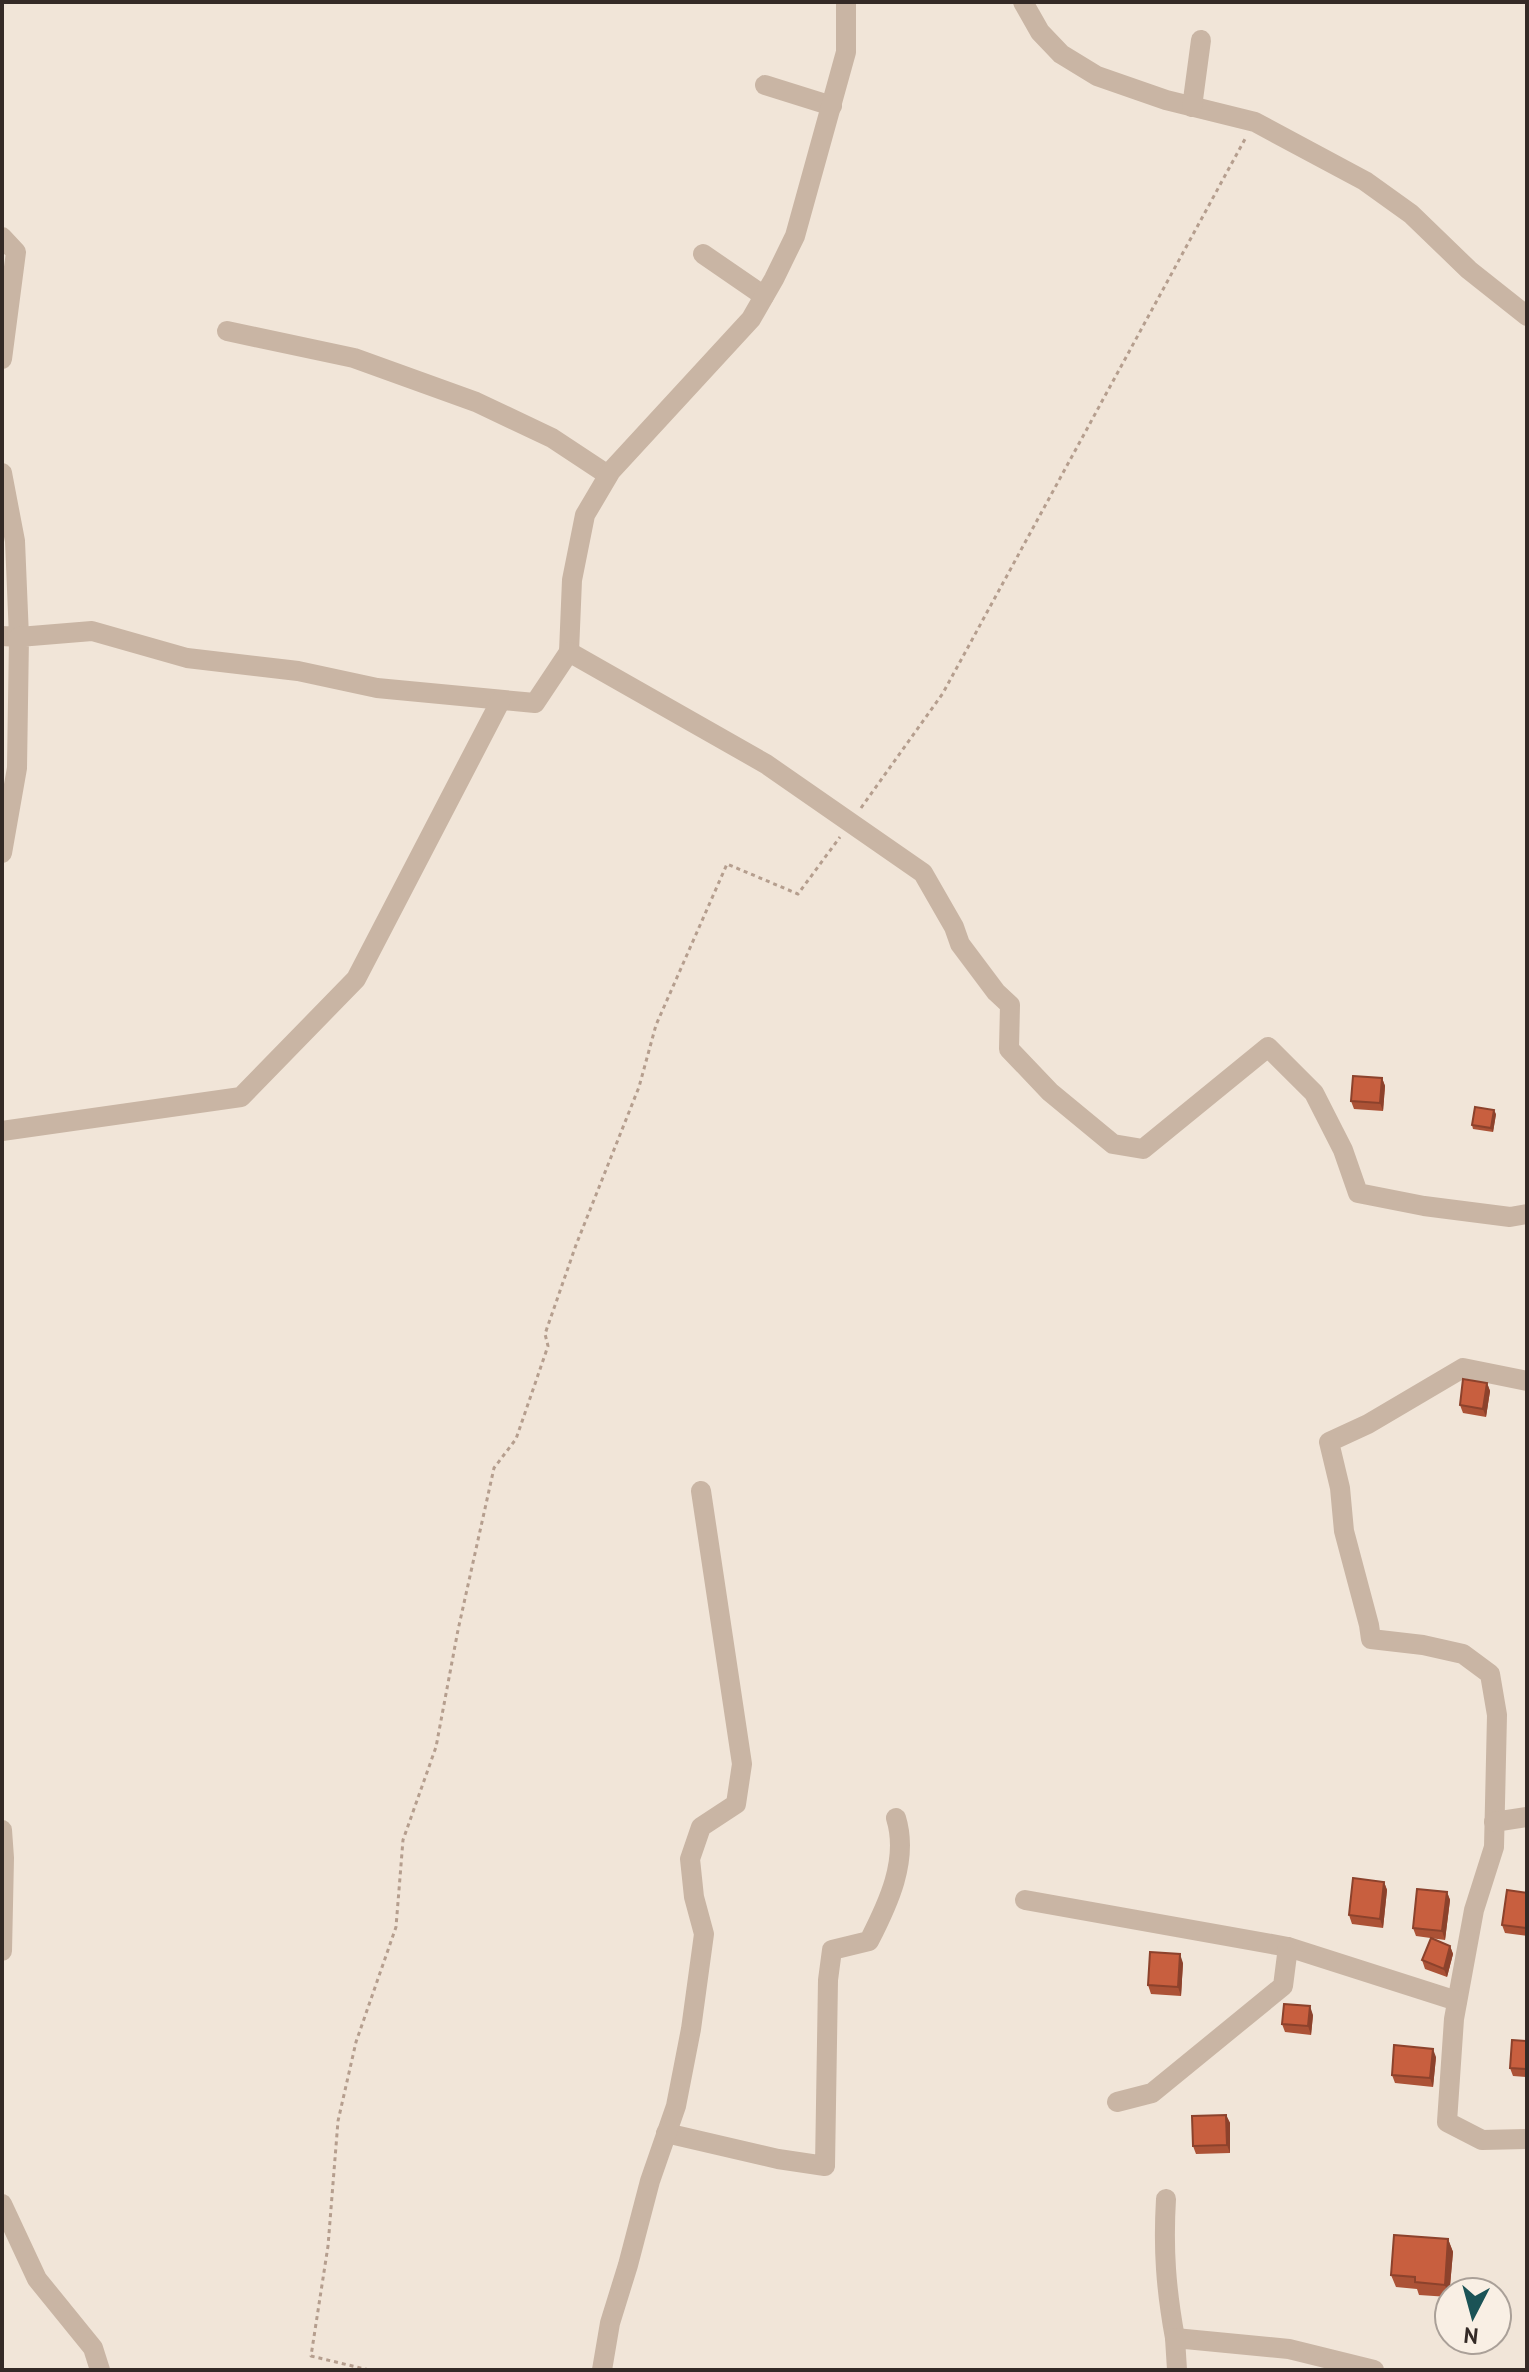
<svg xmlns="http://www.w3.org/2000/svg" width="1529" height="2372" font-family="'PT Sans',sans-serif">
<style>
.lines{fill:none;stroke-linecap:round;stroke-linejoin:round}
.path{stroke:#b59e8e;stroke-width:3;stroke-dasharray:4 4;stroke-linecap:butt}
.minor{stroke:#c9b5a4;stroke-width:20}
.wall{fill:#ac5236}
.shaded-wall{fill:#8c422c}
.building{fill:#c85f3f;stroke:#8c422c;stroke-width:2}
</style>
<rect width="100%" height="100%" fill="#f1e5d8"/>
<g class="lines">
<g class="path">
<path d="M861 808 943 693 1245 139"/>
<path d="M369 2370 311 2356 328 2246 338 2121 356 2042 396 1927 403 1840 436 1747 458 1630 494 1468 516 1439 548 1346 545 1334 576 1245 639 1087 656 1025 727 864 798 894 840 837"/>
</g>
<g class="minor">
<path d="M1023 2 1040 32 1061 54 1097 76 1166 100 1255 122 1365 181 1411 214 1469 270 1527 316"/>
<path d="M765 85 832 106"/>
<path d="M1192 107 1201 40"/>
<path d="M2 237 16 252 2 359"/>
<path d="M703 254 764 296"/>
<path d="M227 331 354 358 476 402 552 438 608 475"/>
<path d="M2 473 15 541 19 637 2 636"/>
<path d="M569 652 572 580 585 515 611 471 751 319 774 279 795 236 846 52V2"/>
<path d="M2 853 17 768 19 637 92 631 187 658 298 671 377 688 535 703 569 652 766 764 923 873 954 927 960 944 996 992 1010 1005 1009 1049 1050 1092 1113 1144 1143 1149 1268 1047 1314 1093 1343 1150 1358 1193 1424 1206 1510 1217 1527 1214"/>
<path d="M2 1131 241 1097 356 979 501 700"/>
<path d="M1527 1381 1463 1368 1368 1424 1329 1442 1340 1488 1344 1531 1369 1625 1371 1639 1423 1645 1463 1654 1490 1674 1497 1715 1494 1847 1474 1910 1454 2019 1447 2122 1482 2140 1527 2139"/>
<path d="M1494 1822 1527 1817"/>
<path d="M2 1830 4 1858 2 1951"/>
<path d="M1025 1900 1288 1947"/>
<path d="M1117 2102 1152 2093 1283 1986 1288 1947 1457 2001"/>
<path d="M666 2133 778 2159 825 2166 828 1980 832 1950 869 1941C888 1904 909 1860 896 1818"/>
<path d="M1166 2199C1163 2249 1166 2289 1175 2338"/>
<path d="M2 2204 37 2279 93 2348 100 2370"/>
<path d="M602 2370 610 2323 628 2265 650 2181 676 2106 691 2029 704 1934 694 1897 690 1859 701 1827 736 1804 742 1764 701 1491"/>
<path d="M1177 2370 1175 2338 1289 2349 1374 2370"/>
</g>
</g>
<g class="wall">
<path d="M1382 1078 1385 1086 1383 1111 1354 1109 1351 1101Z"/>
<path d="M1496 1114 1493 1132 1473 1129 1472 1125Z"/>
<path d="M1487 1383 1490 1391 1486 1417 1463 1413 1460 1405Z"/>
<path d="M1384 1882 1387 1890 1383 1928 1352 1924 1349 1915Z"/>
<path d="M1447 1892 1450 1900 1445 1940 1416 1936 1413 1928Z"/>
<path d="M1527 1893V1936L1505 1933 1502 1925Z"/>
<path d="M1450 1946 1453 1954 1447 1977 1425 1969 1422 1960Z"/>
<path d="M1183 1963 1181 1996 1151 1994 1148 1985Z"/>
<path d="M1313 2015 1311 2035 1285 2032 1282 2024Z"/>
<path d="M1527 2041V2077L1513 2076 1510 2068Z"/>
<path d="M1436 2057 1433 2087 1395 2083 1392 2075Z"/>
<path d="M1226 2115 1230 2123V2153L1196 2154 1193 2146Z"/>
<path d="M1448 2239 1453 2252 1449 2297 1419 2295 1417 2289 1396 2287 1391 2275Z"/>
</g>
<g class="shaded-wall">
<path d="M1382 1078 1385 1086 1383 1111 1380 1103Z"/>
<path d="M1494 1110 1496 1114 1493 1132 1491 1128Z"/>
<path d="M1487 1383 1490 1391 1486 1417 1483 1409Z"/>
<path d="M1384 1882 1387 1890 1383 1928 1380 1919Z"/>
<path d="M1447 1892 1450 1900 1445 1940 1442 1931Z"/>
<path d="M1450 1946 1453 1954 1447 1977 1444 1969Z"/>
<path d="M1180 1954 1183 1963 1181 1996 1178 1987Z"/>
<path d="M1310 2006 1313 2015 1311 2035 1308 2026Z"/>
<path d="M1433 2049 1436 2057 1433 2087 1430 2078Z"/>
<path d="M1226 2115 1230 2123V2153L1227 2145Z"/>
<path d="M1448 2239 1453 2252 1449 2297 1445 2285Z"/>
</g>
<g class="building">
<path d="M1353 1076 1382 1078 1380 1103 1351 1101Z"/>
<path d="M1475 1107 1494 1110 1491 1128 1472 1125Z"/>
<path d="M1463 1379 1487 1383 1483 1409 1460 1405Z"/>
<path d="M1353 1878 1384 1882 1380 1919 1349 1915Z"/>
<path d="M1417 1889 1447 1892 1442 1931 1413 1928Z"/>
<path d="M1507 1890 1527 1893 1526 1928 1502 1925Z"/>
<path d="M1431 1938 1450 1946 1444 1969 1422 1960Z"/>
<path d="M1150 1952 1180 1954 1178 1987 1148 1985Z"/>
<path d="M1284 2004 1310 2006 1308 2026 1282 2024Z"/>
<path d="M1512 2040 1527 2041V2069L1510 2068Z"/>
<path d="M1394 2045 1433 2049 1430 2078 1392 2075Z"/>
<path d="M1226 2115 1227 2145 1193 2146 1192 2116Z"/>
<path d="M1394 2235 1448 2239 1445 2285 1415 2282V2277L1391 2275Z"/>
</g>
<rect width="1529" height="2372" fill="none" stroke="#342a26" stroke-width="8"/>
<g transform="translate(1473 2316) rotate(186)"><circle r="38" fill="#f9efe4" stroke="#aaa098" stroke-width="2"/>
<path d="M0-6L14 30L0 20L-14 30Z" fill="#1b5356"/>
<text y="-12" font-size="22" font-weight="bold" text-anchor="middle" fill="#342a26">N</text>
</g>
</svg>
